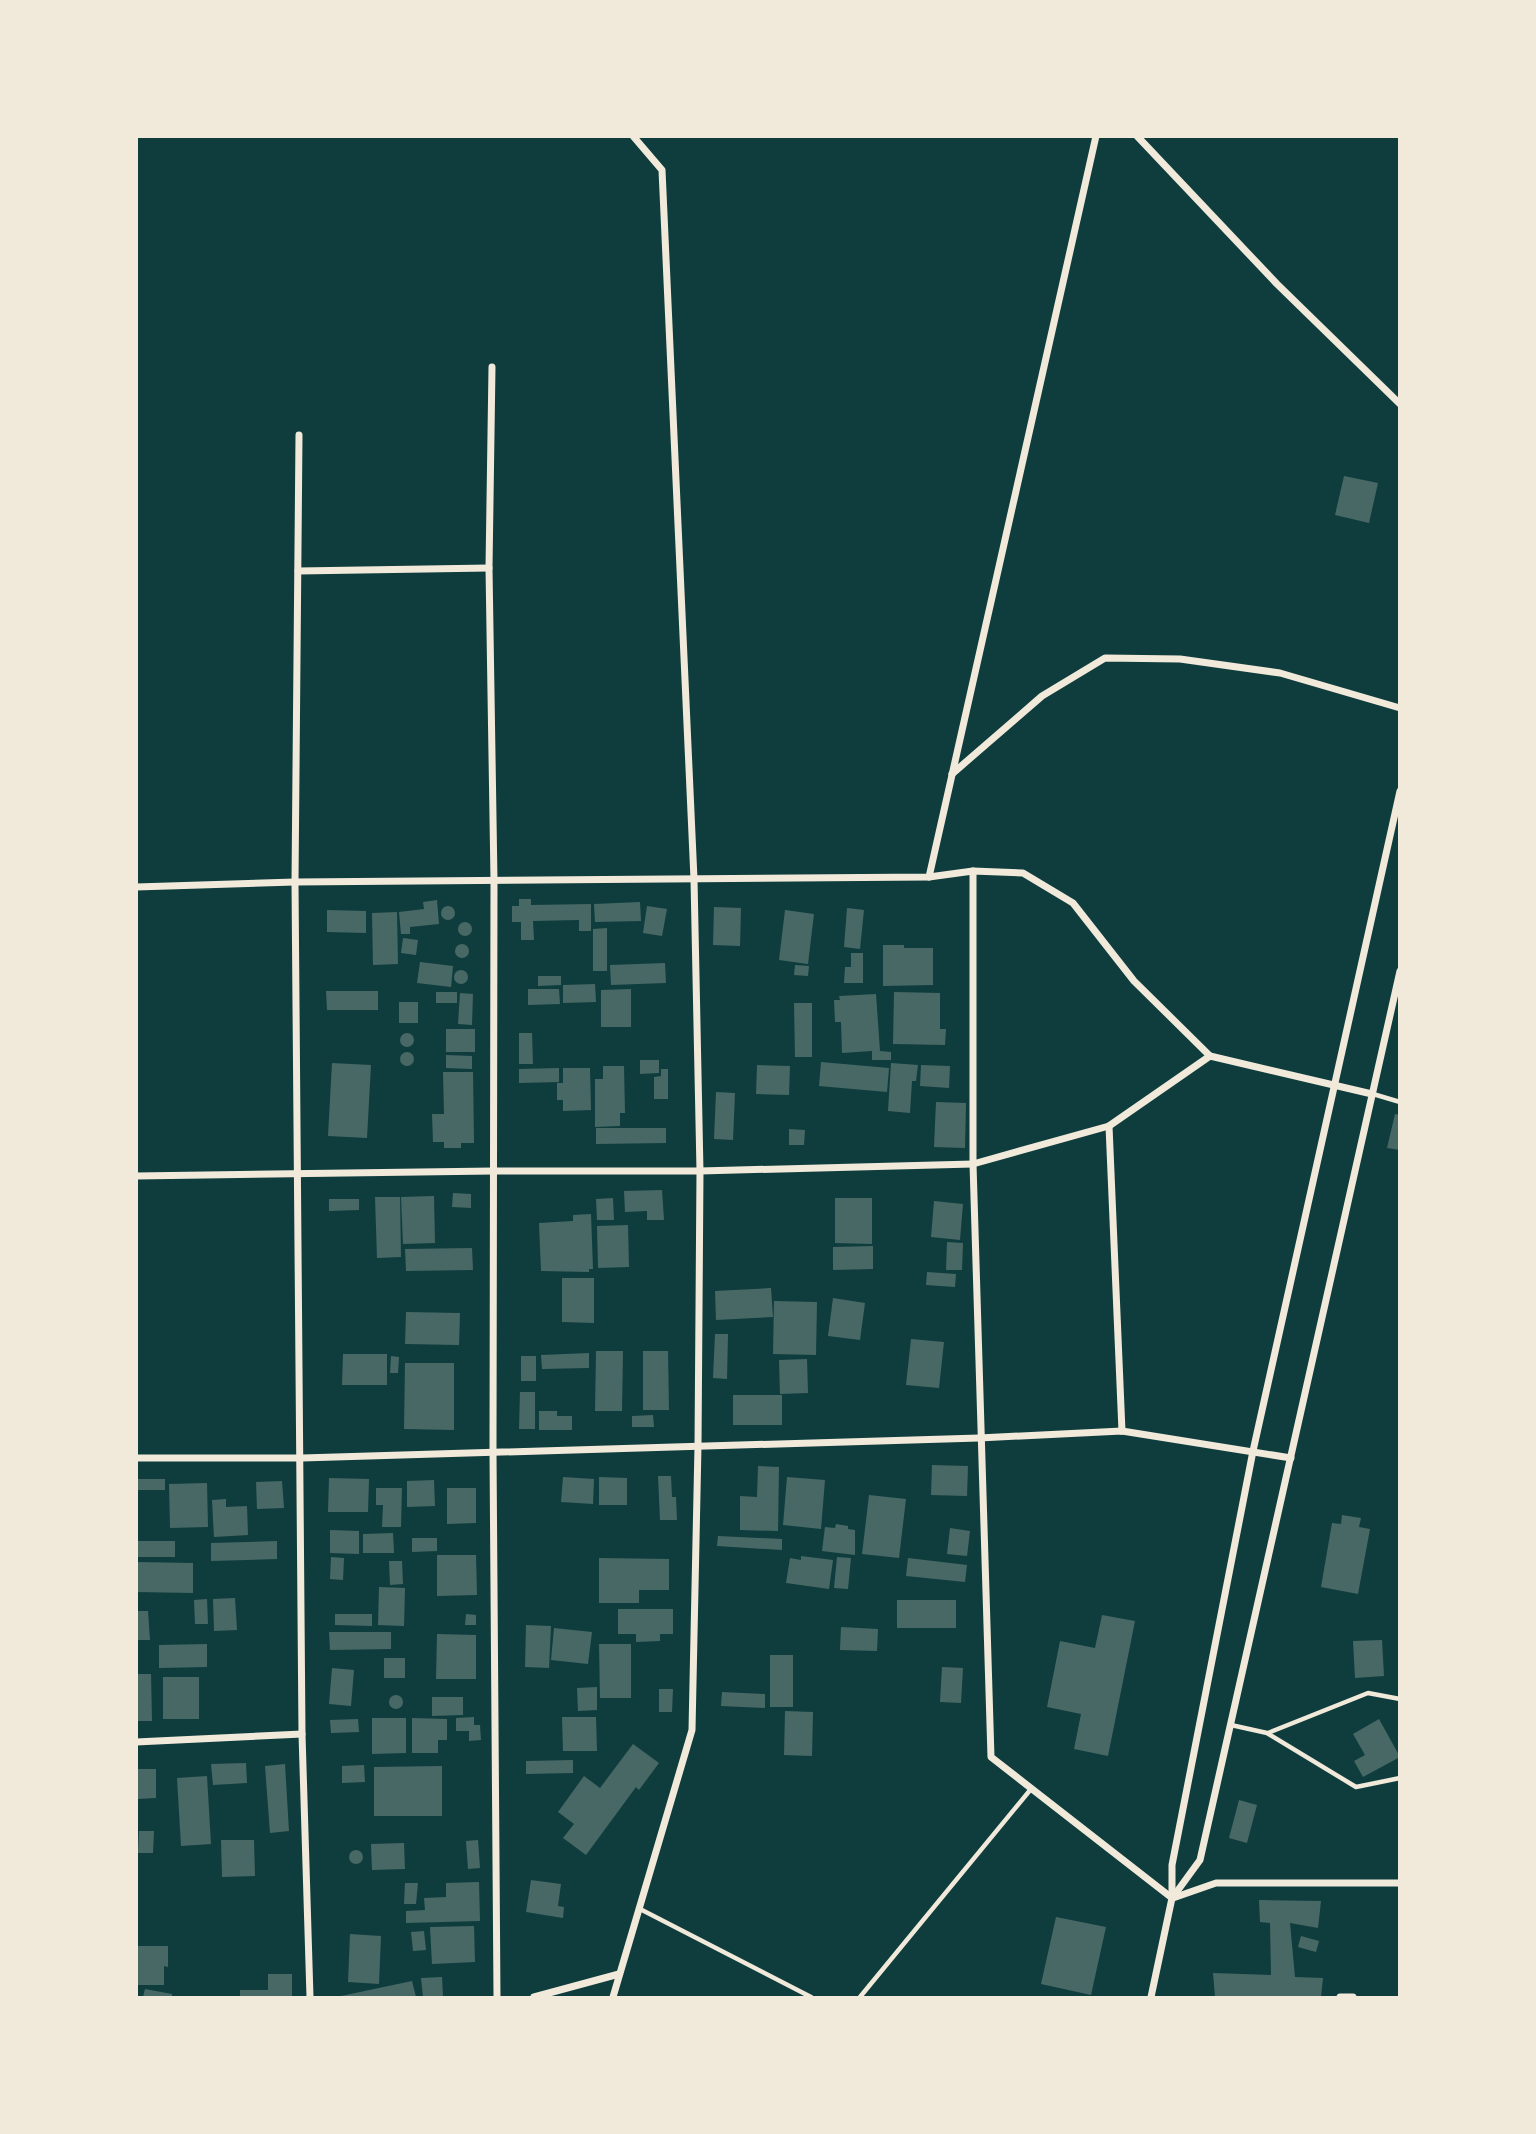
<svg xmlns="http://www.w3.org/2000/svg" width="1536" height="2134" font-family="Raleway,sans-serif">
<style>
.building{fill:#486865}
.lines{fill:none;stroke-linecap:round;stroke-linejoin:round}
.service{stroke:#f1e9da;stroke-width:4.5}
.minor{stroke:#f1e9da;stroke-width:7}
</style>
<rect width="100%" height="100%" fill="#0f3d3e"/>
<g class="building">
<path d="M1344 476 1378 483 1369 523 1335 515Z"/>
<path d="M519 899H531V905L591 904V931H579V920L533 921 534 940H521V922H512V906H519Z"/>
<path d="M437 900 439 924 410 927V934H401L399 912 424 909 423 902Z"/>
<path d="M640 902 641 921 595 922 594 904Z"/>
<circle cx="448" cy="913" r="7"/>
<path d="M647 906 667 909 662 936 643 933Z"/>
<path d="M714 907 741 908 740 946 713 945Z"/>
<path d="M847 908 864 910 860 949 844 947Z"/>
<path d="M327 910 366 911V933L327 932Z"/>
<path d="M785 910 814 914 808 964 779 960Z"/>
<path d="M397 912 398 964 373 965 372 913Z"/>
<circle cx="465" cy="929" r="7"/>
<path d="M607 928V971H593V929Z"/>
<path d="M403 938 418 940 416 955 401 953Z"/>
<circle cx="462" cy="951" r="7"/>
<path d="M883 945H904V948H933V985L883 986Z"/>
<path d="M851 953H863V983H844L845 967H851Z"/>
<path d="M420 962 453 966 451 987 417 983Z"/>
<path d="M665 963 666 983 611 985 610 965Z"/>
<path d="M795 965 809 966 808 976 794 975Z"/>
<circle cx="461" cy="977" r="7"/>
<path d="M538 976H561V985L538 986Z"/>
<path d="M595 984 596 1002 563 1003V985Z"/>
<path d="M528 989H559L560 1004 528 1005Z"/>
<path d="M631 989V1027H601V990Z"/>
<path d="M326 991H378V1010H327Z"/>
<rect x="436" y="992" width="21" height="11"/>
<path d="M894 992 940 993V1029H946L945 1045 893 1044Z"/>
<path d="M460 993 473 994 472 1025 458 1024Z"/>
<path d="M876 994 880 1051 891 1052V1060H872V1051L842 1053 841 1022H835L834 1000H840L839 996Z"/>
<rect x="399" y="1002" width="19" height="21"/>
<path d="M794 1003H812V1057H795Z"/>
<rect x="446" y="1029" width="29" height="23"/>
<circle cx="407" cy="1040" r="7"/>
<path d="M519 1033H532L533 1064H519Z"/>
<circle cx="407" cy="1059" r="7"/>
<path d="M446 1055 472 1056V1069L446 1068Z"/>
<path d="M640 1060H659V1073L640 1074Z"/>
<path d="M821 1062 889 1068 887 1092 819 1086Z"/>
<path d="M332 1063 371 1065 367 1138 328 1136Z"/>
<path d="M891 1063 918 1065 916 1081H912L910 1113 888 1111Z"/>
<path d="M757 1065 790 1066 789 1095 756 1094Z"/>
<path d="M921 1065 950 1066 949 1088 920 1086Z"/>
<path d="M603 1066H624L625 1113H620V1126L595 1127V1079H603Z"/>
<path d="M559 1068V1082L519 1083V1069Z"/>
<path d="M563 1068H590L591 1110 563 1111V1100H557V1083H563Z"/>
<path d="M661 1069H668V1099H654V1077L661 1076Z"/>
<path d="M443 1072H473L474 1143H461V1148H444V1142H433L432 1114H444Z"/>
<path d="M716 1092 735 1093 733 1140 714 1139Z"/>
<path d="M936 1102 966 1103 965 1148 934 1147Z"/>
<path d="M1395 1114 1400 1115V1150L1387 1148Z"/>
<path d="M596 1128H666V1143L596 1144Z"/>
<path d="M789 1129 805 1130 804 1145H789Z"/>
<path d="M662 1190 664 1220H647V1211L625 1212 624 1191Z"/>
<path d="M453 1193 471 1194V1208L452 1207Z"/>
<path d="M434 1196 435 1243 403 1244 401 1197Z"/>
<path d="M375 1197H400L401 1257 377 1258Z"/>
<path d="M613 1198 614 1220H597L596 1199Z"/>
<path d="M835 1198H872V1244L835 1243Z"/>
<path d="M329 1199H359V1210L329 1211Z"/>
<path d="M934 1201 963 1204 960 1240 931 1237Z"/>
<path d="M591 1214 593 1269H589V1272L541 1271 539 1223 573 1221V1215Z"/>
<path d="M628 1225 629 1267 598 1268 597 1226Z"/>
<path d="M947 1242 963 1243 962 1270H946Z"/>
<path d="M873 1246V1269L833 1270V1247Z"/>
<path d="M472 1248 473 1270 406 1271 405 1249Z"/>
<path d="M927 1272 956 1274 955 1287 926 1285Z"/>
<path d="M562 1278H594V1323L562 1322Z"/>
<path d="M771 1288 773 1317 716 1320 715 1291Z"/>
<path d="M833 1298 865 1303 860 1340 828 1336Z"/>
<path d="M774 1301 817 1302 816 1355 773 1354Z"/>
<path d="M406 1312 460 1313 459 1345 405 1344Z"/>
<path d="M715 1334H728L727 1379 713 1378Z"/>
<path d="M911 1339 944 1342 939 1388 906 1385Z"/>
<path d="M596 1351H623L622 1411H595Z"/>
<path d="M643 1351H668L669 1410H643Z"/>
<path d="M589 1353V1368L542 1369 541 1355Z"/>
<path d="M343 1354H387V1385H342Z"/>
<path d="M391 1356 399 1357 398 1373H390Z"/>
<rect x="521" y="1356" width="15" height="25"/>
<path d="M807 1359 808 1393 780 1394 779 1360Z"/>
<path d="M405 1363H454V1430L404 1429Z"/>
<path d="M520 1392H535V1429H519Z"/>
<rect x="733" y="1395" width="49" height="30"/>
<path d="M539 1411H557V1416H572V1430H539Z"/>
<path d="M653 1415 654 1427H632V1416Z"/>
<path d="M932 1465 968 1466 967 1496 931 1495Z"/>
<path d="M758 1466 779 1467 778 1531 740 1530V1496L757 1497Z"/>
<path d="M658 1476H671L672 1497H676L677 1520H660Z"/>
<path d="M563 1477 594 1479 593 1504 561 1502Z"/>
<path d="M599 1477 627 1478V1505H599Z"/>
<path d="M787 1477 825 1480 821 1529 783 1525Z"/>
<path d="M329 1478 369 1479 368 1512H328Z"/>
<rect x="136" y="1479" width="29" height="11"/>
<path d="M434 1480 435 1506 407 1507V1481Z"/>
<path d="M282 1481 284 1508 257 1509 256 1482Z"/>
<path d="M207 1483 208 1527 170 1528 169 1484Z"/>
<path d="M376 1488H402L401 1527H382L383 1505H376Z"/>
<path d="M447 1488H476V1523L447 1524Z"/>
<path d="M869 1495 906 1499 899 1558 862 1554Z"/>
<path d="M226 1499V1507L247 1506 248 1535 214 1537 212 1500Z"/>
<path d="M1342 1515 1361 1518 1359 1527 1370 1529 1358 1594 1321 1587 1332 1523 1341 1524Z"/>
<path d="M836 1524 848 1526V1529L855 1530V1555L822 1551 825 1527 835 1528Z"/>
<path d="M950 1528 970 1531 967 1556 947 1554Z"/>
<path d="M330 1530 359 1531V1554L330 1553Z"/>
<path d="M393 1533 394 1553H363V1534Z"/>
<path d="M718 1536 782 1539V1550L717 1546Z"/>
<path d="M412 1538H437V1551L412 1552Z"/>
<rect x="138" y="1541" width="37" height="16"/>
<path d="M277 1541V1559L211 1561V1543Z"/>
<path d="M437 1555H476L477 1595 437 1596Z"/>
<path d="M801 1556 833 1560 829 1589 786 1583 790 1558 801 1560Z"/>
<path d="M331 1557 344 1558 343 1580 330 1579Z"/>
<path d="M837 1557 851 1558 848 1589 834 1588Z"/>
<path d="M599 1558 669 1559V1590H639V1603H599Z"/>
<path d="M908 1558 967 1565 965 1582 906 1576Z"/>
<path d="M389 1561H402L403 1584 390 1585Z"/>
<path d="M136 1562 193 1563V1593L136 1592Z"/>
<path d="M379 1587 405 1588 404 1626 378 1625Z"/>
<path d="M235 1598 237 1630 214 1631 213 1599Z"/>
<path d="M207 1599 208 1624H195L194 1600Z"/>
<rect x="897" y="1600" width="59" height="28"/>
<path d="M618 1609H673V1634H660V1641L636 1642V1634H618Z"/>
<path d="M136 1611H148L150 1640H136Z"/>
<path d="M335 1614H372V1626L335 1625Z"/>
<path d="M466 1614 476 1615V1625H465Z"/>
<path d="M1102 1615 1135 1621 1108 1756 1074 1749 1081 1714 1047 1707 1060 1641 1095 1648Z"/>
<path d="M526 1625 551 1626 549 1668 525 1667Z"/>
<path d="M841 1627 878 1629 877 1651 840 1650Z"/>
<path d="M554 1628 592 1632 588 1664 551 1660Z"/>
<path d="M329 1632H391V1649L330 1650Z"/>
<path d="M437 1634 476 1635V1679H436Z"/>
<path d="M1382 1640 1384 1676 1355 1678 1353 1641Z"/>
<path d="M207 1644V1667L159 1668V1645Z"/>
<path d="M599 1644H631V1698H600Z"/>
<rect x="770" y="1655" width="23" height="52"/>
<rect x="384" y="1658" width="21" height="20"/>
<path d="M942 1667 963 1668 961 1703 940 1702Z"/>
<path d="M332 1668 354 1670 351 1706 329 1704Z"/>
<path d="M137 1674H151L152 1721H138Z"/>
<rect x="163" y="1677" width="36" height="42"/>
<path d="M597 1687V1710L578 1711 577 1688Z"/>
<path d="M659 1689H673L672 1712H659Z"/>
<path d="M722 1692 765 1694V1708L721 1706Z"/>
<circle cx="396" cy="1702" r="7"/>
<path d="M432 1697H463V1715L432 1716Z"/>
<path d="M785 1711 813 1712 812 1756 784 1755Z"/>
<path d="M474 1717V1725H480L481 1740 469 1741V1731H456V1718Z"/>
<path d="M562 1717H596L597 1751H563Z"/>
<path d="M372 1718H406V1753L372 1754Z"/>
<path d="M412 1718 447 1719V1740H438V1753H412Z"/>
<path d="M358 1719 359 1732 331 1733 330 1720Z"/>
<path d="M1379 1719 1400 1757 1363 1777 1354 1761 1365 1755 1353 1734Z"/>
<path d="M633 1744 659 1763 639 1790 636 1787 586 1855 563 1838 574 1824 558 1812 584 1776 600 1788Z"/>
<path d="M573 1760V1773L526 1774V1761Z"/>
<path d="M246 1763 247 1783 213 1785 211 1764Z"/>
<path d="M285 1764 289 1831 270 1833 265 1766Z"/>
<path d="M364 1765 365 1782 342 1783V1766Z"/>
<path d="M442 1766V1816H374V1767Z"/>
<path d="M138 1769H156V1798L138 1799Z"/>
<path d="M207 1776 211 1844 181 1846 177 1778Z"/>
<path d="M1239 1800 1257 1805 1247 1843 1229 1838Z"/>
<path d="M139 1831H154L153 1853H138Z"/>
<path d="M221 1840H254L255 1876 222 1877Z"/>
<path d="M478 1840 480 1868 468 1869 466 1841Z"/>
<path d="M404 1843 405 1869 372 1870 371 1844Z"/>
<circle cx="356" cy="1857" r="7"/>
<path d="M531 1880 561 1884 558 1906 564 1907 563 1918 526 1912Z"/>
<path d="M479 1882 480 1921 406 1923V1911L425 1910 424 1898 446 1897V1883Z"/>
<path d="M405 1883H418L416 1904H404Z"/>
<path d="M1259 1900 1321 1901 1318 1928 1290 1923 1295 1977 1323 1978 1321 1997H1215L1213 1973 1271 1975 1270 1923 1260 1922Z"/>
<path d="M1056 1917 1106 1927 1091 1995 1041 1984Z"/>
<path d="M474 1926 475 1962 432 1964 430 1927Z"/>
<path d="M424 1931 426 1950 413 1951 411 1932Z"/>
<path d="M350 1934 381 1936 379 1984 348 1982Z"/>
<path d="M1301 1936 1319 1941 1316 1952 1298 1947Z"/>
<path d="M136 1946H168V1967L164 1966V1985H136Z"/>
<path d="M268 1974H292V1997H240V1990H268Z"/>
<path d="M442 1977 443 1996 423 1997 421 1978Z"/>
<path d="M412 1981 416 1997H341V1996Z"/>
<path d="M145 1989 172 1994V1997H143Z"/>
</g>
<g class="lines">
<g class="service">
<path d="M1373 1094 1400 1102"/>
<path d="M1231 1725 1267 1733 1356 1787 1400 1778"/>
<path d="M1268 1733 1368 1693 1400 1699"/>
<path d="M640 1909 811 1997"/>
<path d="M860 1997 1031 1789"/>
</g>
<g class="minor">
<path d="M1137 136 1277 284 1400 404"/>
<path d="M492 367 489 568 494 880 493 1452 497 1997"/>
<path d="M299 435 295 882 302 1734 310 1997"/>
<path d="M298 571 489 568"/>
<path d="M952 774 1042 696 1105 658 1180 659 1280 673 1400 708"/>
<path d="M973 871V1164L991 1757 1172 1898"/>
<path d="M929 877 1096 136"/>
<path d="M136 887 295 882 929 877 973 871 1023 873 1073 903 1134 981 1210 1056"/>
<path d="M1109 1126 1122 1431"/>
<path d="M136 1176 493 1171H700L973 1164 1109 1126 1210 1056 1372 1094"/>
<path d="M136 1458H302L979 1438 1122 1431 1291 1458"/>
<path d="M136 1742 302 1734"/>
<path d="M1173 1897 1200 1860 1400 971"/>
<path d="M1173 1898 1216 1883H1400"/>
<path d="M534 1997 619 1974"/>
<path d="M613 1997 692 1730 698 1446 700 1171 694 879 662 170 633 136"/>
<path d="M1151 1997 1172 1898V1865L1253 1451 1400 791"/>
<path d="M1340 1997H1353"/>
</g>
</g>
<rect width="1536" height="2134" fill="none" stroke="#f1e9da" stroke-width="276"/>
</svg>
